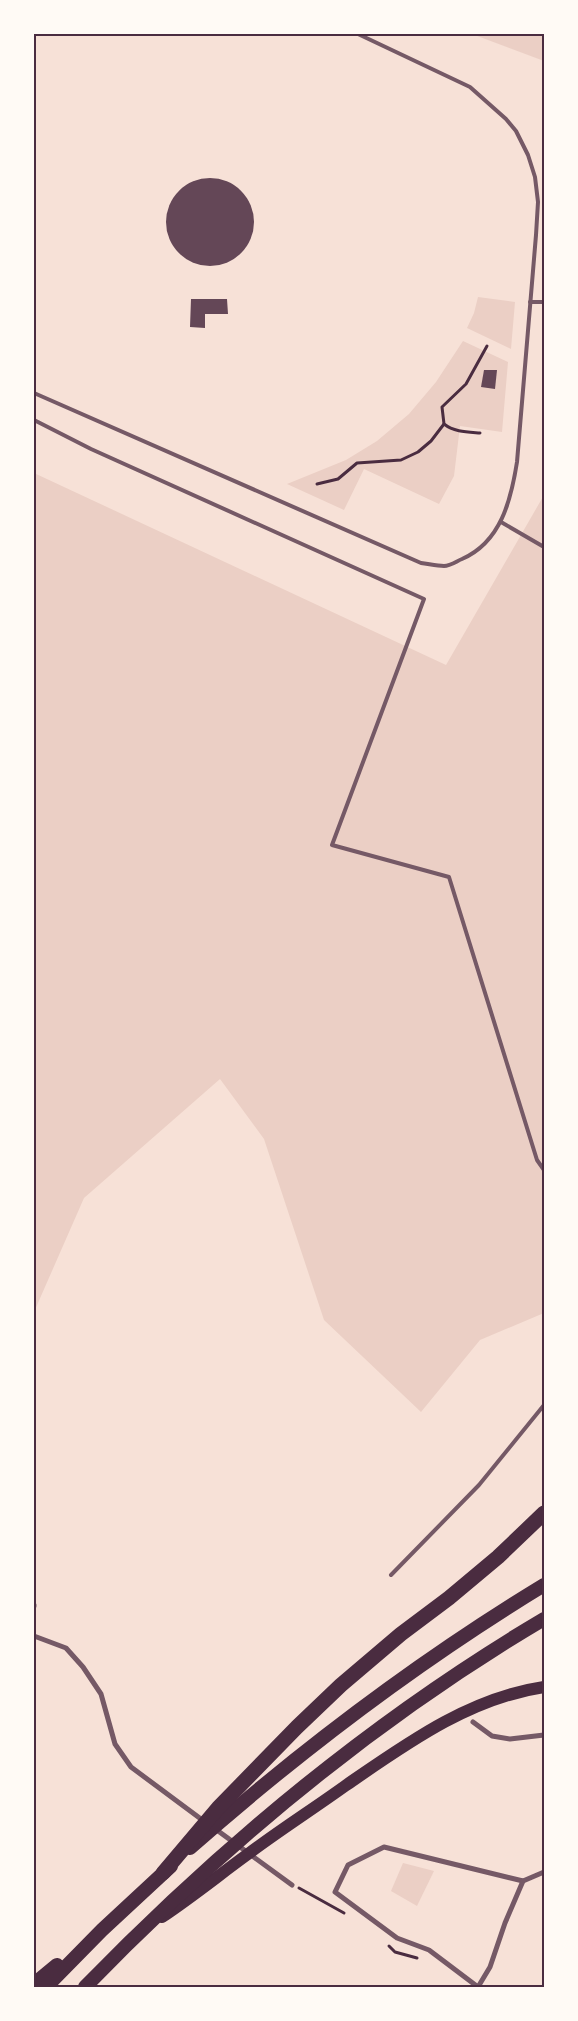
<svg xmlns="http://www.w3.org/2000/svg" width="578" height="2021" font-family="Ubuntu,sans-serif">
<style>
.green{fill:#ebcfc5}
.building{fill:#644757}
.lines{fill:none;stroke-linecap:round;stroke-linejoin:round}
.path{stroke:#4a2c40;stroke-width:3}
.service{stroke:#755966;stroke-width:4}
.minor{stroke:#755966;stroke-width:5}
.primary{stroke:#4a2c40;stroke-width:12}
.trunk{stroke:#4a2c40;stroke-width:14}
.motorway{stroke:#4a2c40;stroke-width:15}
.neatline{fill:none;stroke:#4a2c40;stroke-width:2}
</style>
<rect width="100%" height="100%" fill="#f7e1d7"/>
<g class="green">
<path d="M472 34H544V61Z"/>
<path d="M478 297 515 302 511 349 467 328 474 313Z"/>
<path d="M463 341 508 362 502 432 460 426 454 476 439 504 364 469 344 510 287 484 346 460 377 441 409 414 436 382Z"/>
<path d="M34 473 446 665 544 495V1313L480 1340 421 1412 324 1320 264 1139 220 1079 84 1198 34 1312Z"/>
<path d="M403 1863 434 1871 417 1906 391 1891Z"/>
</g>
<g class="building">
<circle cx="210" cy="222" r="44"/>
<path d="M191 299H227L228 314H205V328L190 327Z"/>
<path d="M484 370H497L495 389 481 387Z"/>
</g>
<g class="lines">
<g class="path">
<path d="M480 433C467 432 454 432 444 424L442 407 466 384 487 346"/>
<path d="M317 484 338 479 357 463 401 460 418 452 431 441 444 424"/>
<path d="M299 1888 344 1913"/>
<path d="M389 1946 395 1952 417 1958"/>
</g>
<g class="service">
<path d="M530 302H544"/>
<path d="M34 393 421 563C429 564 437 566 444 566 450 566 457 561 462 559 501 542 511 500 517 462L536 235 538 202 535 177 528 155 516 131 506 119 470 87 358 34"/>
<path d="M34 420 91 449 424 599 332 845 449 877 537 1160 544 1170"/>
<path d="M501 522 544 547"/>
<path d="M391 1575 479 1485 544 1405"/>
</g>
<g class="minor">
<path d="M34 1605V1606"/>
<path d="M34 1636 66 1648 83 1667 101 1694 115 1744 131 1767 205 1822"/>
<path d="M473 1722 492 1736 510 1739 544 1735"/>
<path d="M214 1828 292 1885"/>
<path d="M478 1987 429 1950 397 1938 335 1892 348 1865 384 1847 523 1881"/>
<path d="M478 1987 490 1967 505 1923 523 1881 544 1872"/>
</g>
<path class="primary" d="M162 1917C192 1897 219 1875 248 1854 280 1830 313 1809 345 1786 406 1744 469 1698 544 1687"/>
<g class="trunk">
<path d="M190 1848C300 1751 419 1661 544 1585"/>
<path d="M34 1984 57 1965"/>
<path d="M46 1987 102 1930 171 1866"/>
<path d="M85 1987C222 1846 375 1719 544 1619"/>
</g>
<path class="motorway" d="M163 1873 218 1808 297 1727 341 1685 401 1634 449 1598 498 1557 544 1513"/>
</g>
<rect width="578" height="2021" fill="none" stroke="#fffaf5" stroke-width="70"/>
<rect x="35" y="35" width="508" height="1951" class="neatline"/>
</svg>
